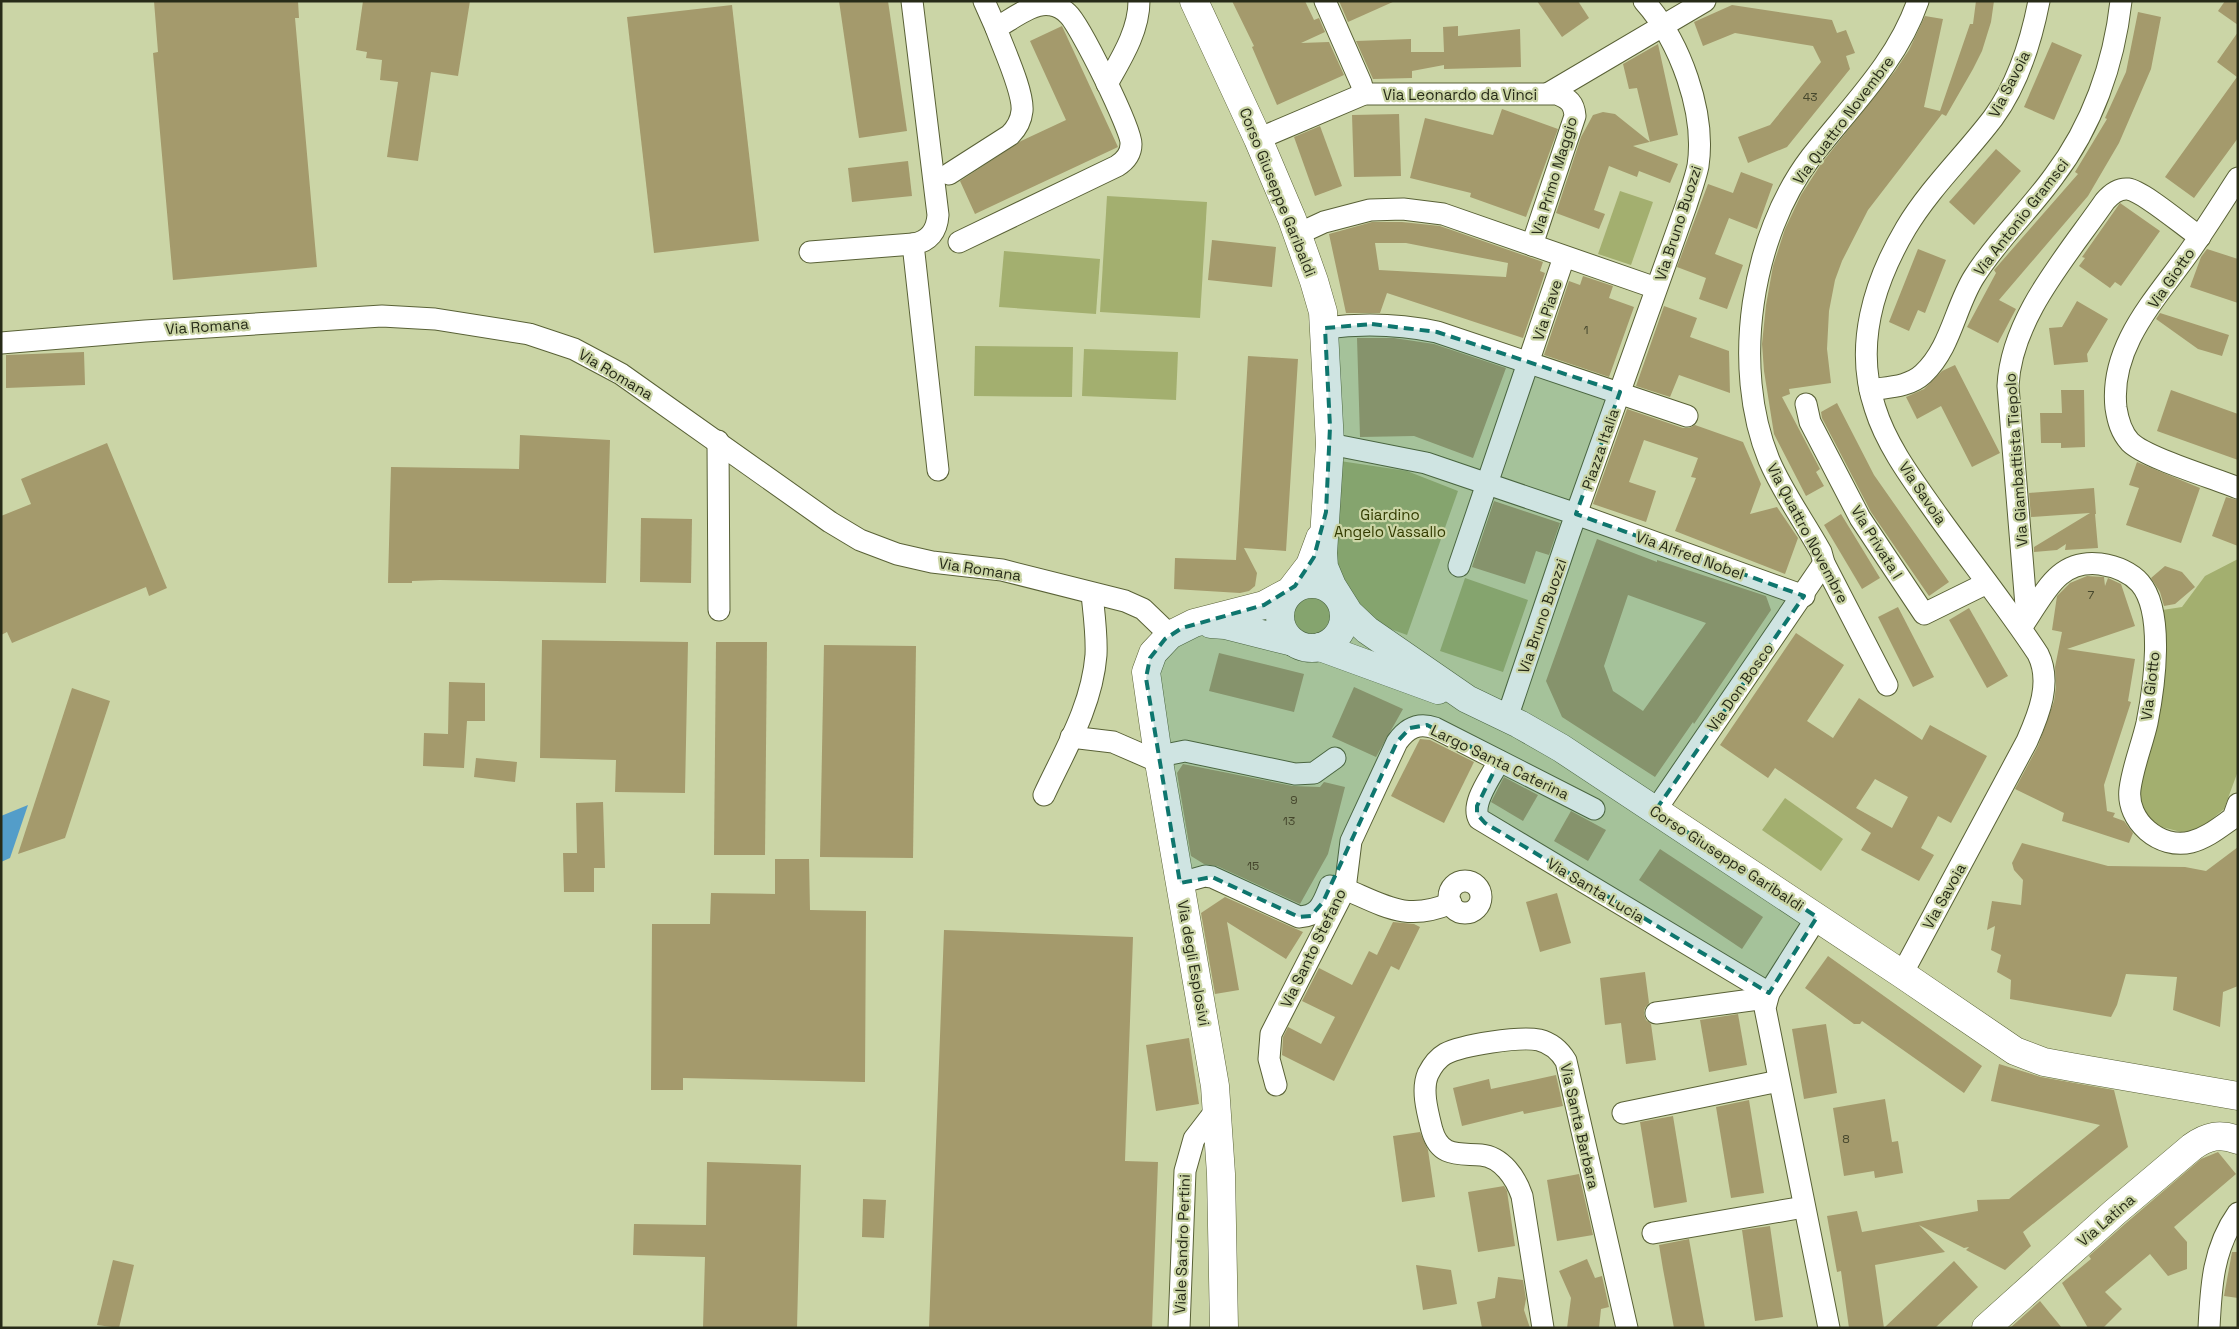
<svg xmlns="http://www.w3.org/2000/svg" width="2239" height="1329" font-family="'Space Grotesk',sans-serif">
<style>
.green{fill:#a3af6f}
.water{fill:#539dc9}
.building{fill:#a49a6c;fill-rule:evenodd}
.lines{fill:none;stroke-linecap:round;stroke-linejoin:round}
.minor-casing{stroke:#596136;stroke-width:23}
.major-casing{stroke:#596136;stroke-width:29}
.minor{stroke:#fff;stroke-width:21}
.major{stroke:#fff;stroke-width:28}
.marked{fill:#0f766e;fill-opacity:0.2;stroke:#0f766e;stroke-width:4;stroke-dasharray:10 6;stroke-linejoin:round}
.labels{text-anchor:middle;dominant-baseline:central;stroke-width:4.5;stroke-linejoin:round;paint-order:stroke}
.number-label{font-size:12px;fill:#46472d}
.street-label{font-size:15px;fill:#272b18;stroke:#cbd5a6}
.park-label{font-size:15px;fill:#343c01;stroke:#cbd5a6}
</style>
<rect width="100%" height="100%" fill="#cbd5a6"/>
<g class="green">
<path d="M1620 191 1653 202 1631 265 1598 254Z"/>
<path d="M1107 196 1207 202 1200 318 1100 312Z"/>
<path d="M1004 251 1100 259 1096 314 999 307Z"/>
<path d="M975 346 1073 347 1072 397 974 396Z"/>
<path d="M1084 349 1178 352 1176 400 1082 396Z"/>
<path d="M1340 461 1407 471 1458 491 1407 635 1374 623 1353 600 1334 558Z"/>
<path d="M2238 559V771L2224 809 2199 830 2181 832 2158 826 2144 813 2137 791 2156 611 2182 607 2205 576Z"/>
<path d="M1465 578 1528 600 1503 672 1440 651Z"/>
<circle cx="1311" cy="615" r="20"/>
<path d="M1785 798 1843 839 1821 871 1762 830Z"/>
</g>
<path class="water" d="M28 805 10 858 1 862V816Z"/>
<g class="building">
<path d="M154 1H298L299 18H295L317 267 173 280 153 53 158 52Z"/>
<path d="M363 1H470L458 76 431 72 418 161 387 157 398 82 380 80 382 60 366 58 367 52 356 50Z"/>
<path d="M839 1H888L907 131 859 138Z"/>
<path d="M1232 1H1305L1314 20 1319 18 1325 32 1301 43 1329 42 1344 75 1277 105 1252 47 1254 46Z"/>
<path d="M1339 1H1395L1348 22Z"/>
<path d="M1537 1H1578L1589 18 1562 37Z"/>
<path d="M1976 1H1994L1991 22 1982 51 1973 69 1946 116 1942 114 1868 210 1842 261 1835 280 1829 311 1827 349 1831 383 1789 389 1790 394 1782 397 1820 469 1816 472 1824 486 1806 496 1774 434 1764 371 1762 344 1766 305 1773 266 1785 229 1801 195 1821 164 1895 71 1909 50 1925 16 1943 19 1924 107 1940 111 1970 24H1973Z"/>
<path d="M2225 1H2238V25L2218 11Z"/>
<path d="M732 5 759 241 654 253 627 17Z"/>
<path d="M1732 5 1832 20 1837 33 1846 30 1855 53 1846 56 1850 69 1787 147 1748 163 1738 137 1770 125 1821 62 1813 46 1735 33 1703 46 1694 22Z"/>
<path d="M2138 12 2161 17 2151 69 2119 143 2088 196 1999 300 2016 309 1998 343 1967 327 1996 273 1994 270 2078 174 2075 172 2107 119 2105 118 2126 72Z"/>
<path d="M1062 26 1118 147 975 214 960 181 1021 141 1066 120 1030 41Z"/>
<path d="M1458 26V36L1520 29 1521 67 1444 69V65L1412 71V78L1373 79 1356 41 1411 39V52H1444L1443 27Z"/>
<path d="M2238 32V138L2194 198 2165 177 2237 77 2217 62Z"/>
<path d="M2052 42 2082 55 2054 120 2024 107Z"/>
<path d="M1658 44 1678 135 1633 146 1678 164 1670 183 1639 171 1637 177 1609 166 1594 210 1605 214 1599 229 1556 213 1581 137 1593 115 1603 112 1615 114 1650 142 1637 88 1629 89 1623 64Z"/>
<path d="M1502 109 1558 129 1526 217 1470 197 1471 193 1410 178 1425 118 1493 135Z"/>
<path d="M1399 114 1401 176 1354 177 1352 115Z"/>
<path d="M1320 126 1342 186 1315 196 1294 137Z"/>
<path d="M1996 149 2021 171 1974 225 1949 202Z"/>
<path d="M908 161 912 196 852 202 848 168Z"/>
<path d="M1741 172 1773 184 1757 229 1729 218 1715 254 1743 265 1727 309 1699 299 1706 278 1677 267 1708 184 1733 193Z"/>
<path d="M2120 203 2160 231 2121 286 2115 282 2110 288 2079 266 2085 258 2082 257Z"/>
<path d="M1372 222H1402L1440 226 1543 262 1540 271 1545 273 1523 338 1387 293 1380 313H1346L1329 234ZM1375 243H1406L1508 263 1506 277 1379 270Z"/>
<path d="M1212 240 1276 247 1272 287 1208 280Z"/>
<path d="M1918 249 1946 260 1925 313 1918 310 1909 331 1889 322Z"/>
<path d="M2207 249 2238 259V303L2190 287 2201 257Z"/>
<path d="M1583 276 1613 286 1609 298 1634 307 1609 377 1544 355 1569 281 1580 285Z"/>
<path d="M2077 301 2108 319 2087 354 2088 362 2054 365 2049 328 2062 327Z"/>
<path d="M1664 306 1697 318 1690 337 1729 351 1730 393 1679 375 1670 397 1636 386Z"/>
<path d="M2160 313 2229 335 2222 356 2198 349 2156 319Z"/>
<path d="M1357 338H1394L1434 344 1506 368 1473 458 1414 436 1360 437Z"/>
<path d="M84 352 85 385 6 388V355Z"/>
<path d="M1248 356 1298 359 1286 551 1244 548 1257 573 1255 586 1249 591 1240 593 1174 589 1175 558 1236 560Z"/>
<path d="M1955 365 2000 453 1972 467 1941 406 1917 419 1906 397 1924 389 1942 371Z"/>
<path d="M2061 390H2084L2085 447 2061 448V443H2041L2040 413H2062Z"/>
<path d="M2171 390 2238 414V460L2157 431Z"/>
<path d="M1837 403 1874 475 1949 582 1929 596 1871 512 1822 418 1821 412Z"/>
<path d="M1627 409 1683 428H1689L1695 425 1743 442 1761 484 1750 514 1777 507 1798 538 1785 574 1675 531 1696 478 1691 477 1698 458 1644 440 1629 482 1656 491 1646 522 1593 504Z"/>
<path d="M520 435 610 440 606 583 440 580 412 581V583H388L391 467 519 469Z"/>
<path d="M107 443 167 588 149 596 146 587 12 643 7 632 1 635V516L31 504 21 479Z"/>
<path d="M2137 462 2200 488 2181 543 2126 525 2139 488 2129 485Z"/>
<path d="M2094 488 2096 514H2095L2098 548 2065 550 2066 544 2057 550 2034 552V547L2090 513 2031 517 2029 493Z"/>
<path d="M2226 497 2238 500V546L2212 536Z"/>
<path d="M1494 501 1560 523 1549 555 1536 551 1525 584 1472 567Z"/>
<path d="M1841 514 1880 578 1862 589 1824 525Z"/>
<path d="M641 518 692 519 691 583 640 582Z"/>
<path d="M1597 539 1657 562V560L1766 596 1771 610 1694 724 1693 722 1655 777 1562 717 1546 681ZM1628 595 1706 623 1643 711 1613 691 1604 666Z"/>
<path d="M2165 566 2182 572 2195 587 2175 604 2164 606 2160 592 2151 578Z"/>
<path d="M2087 576 2104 577 2105 586 2108 578 2121 584 2135 626 2067 649 2135 659 2128 701 2131 702 2104 785 2107 811 2115 813 2113 817 2124 821 2133 833 2129 843 2062 821 2064 813 2015 789 2038 746 2054 701 2056 687 2055 667 2062 632 2052 630 2057 596 2070 583Z"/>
<path d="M1898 607 1934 677 1913 687 1878 617Z"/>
<path d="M1969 608 2008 676 1987 688 1949 620Z"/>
<path d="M1796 633 1844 665 1807 721 1833 738 1859 698 1922 740 1930 725 1987 756 1951 823 1938 816 1921 848 1934 855 1919 881 1861 850 1871 833 1775 768 1768 778 1720 745ZM1875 779 1908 797 1892 828 1856 808Z"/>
<path d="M542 640 688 642 685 793 615 792 616 760 540 758Z"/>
<path d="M716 642H767L765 855H714Z"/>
<path d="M824 645 916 646 913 858 820 857Z"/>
<path d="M1219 653 1304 674 1294 712 1209 691Z"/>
<path d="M449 682 485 683V721H467L464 768 423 766 424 733 448 734Z"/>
<path d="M1354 687 1403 709 1376 757 1332 737Z"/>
<path d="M72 688 110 701 65 838 18 854Z"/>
<path d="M1420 739 1430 740 1474 762 1444 823 1391 796Z"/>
<path d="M476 758 517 762 515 782 474 777Z"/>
<path d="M1183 764 1293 786 1320 787 1324 782 1345 787 1328 854 1300 904 1217 866 1204 864 1191 856 1177 773Z"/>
<path d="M1504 777 1538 795 1523 821 1491 802Z"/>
<path d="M603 802 605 868H594V892H564L563 853H577L576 803Z"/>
<path d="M1571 811 1606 830 1588 861 1554 841Z"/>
<path d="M2022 843 2108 866 2185 867 2206 871 2238 847V986L2223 992 2220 1027 2173 1010 2177 977 2126 974 2117 1005 2111 1017 2010 999 2011 980 1997 972 2001 955 1991 950 1995 926 1987 930 1992 901 2021 905 2023 880 2014 870 2012 863Z"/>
<path d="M1660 849 1763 917 1742 949 1639 880Z"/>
<path d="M775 859H809L810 910 866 911 865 1082 683 1078V1090H651L652 924H710L711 893 775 894Z"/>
<path d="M1557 893 1571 943 1540 952 1526 902Z"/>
<path d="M1225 897 1303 932 1286 959 1227 922 1239 990 1215 994 1201 913Z"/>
<path d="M1393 922 1414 924 1420 927 1399 970 1391 966 1334 1081 1282 1055 1283 1037 1288 1027 1321 1044 1335 1017 1302 1001 1319 968 1352 985 1369 951 1377 955Z"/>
<path d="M944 930 1133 937 1125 1161 1158 1162 1152 1328H929Z"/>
<path d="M1828 956 1982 1066 1964 1093 1862 1021 1860 1024H1854L1805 988Z"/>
<path d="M1645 972 1649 1003 1645 1008 1644 1014 1646 1020 1651 1024 1656 1060 1626 1064 1621 1023 1605 1025 1600 978Z"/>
<path d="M1738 1014 1747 1065 1709 1072 1700 1020Z"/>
<path d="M1826 1024 1837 1093 1804 1099 1792 1029Z"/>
<path d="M1189 1038 1199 1104 1156 1111 1146 1045Z"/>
<path d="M1999 1064 2041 1077 2114 1090 2128 1147 2023 1232 2031 1246 2005 1270 1966 1250 1969 1247 1964 1248 1919 1225 1945 1252 1875 1265 1884 1328H1849L1841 1271 1837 1272 1827 1216 1857 1211 1862 1232 1978 1211 1977 1200 2009 1199 2100 1125 1991 1101Z"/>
<path d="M1556 1075 1563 1106 1524 1114 1523 1111 1462 1126 1453 1088 1489 1079 1491 1089Z"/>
<path d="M1885 1099 1892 1142 1898 1141 1903 1173 1875 1178 1874 1171 1844 1176 1833 1108Z"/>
<path d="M1749 1100 1764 1193 1731 1198 1716 1107Z"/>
<path d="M1673 1116 1687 1202 1654 1208 1640 1122Z"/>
<path d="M1420 1132 1428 1150 1435 1197 1402 1202 1393 1136Z"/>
<path d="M2218 1152 2236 1174 2174 1227 2187 1242V1269L2168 1276 2150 1254 2105 1292 2122 1309 2103 1328H2088L2062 1283 2091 1259 2089 1256 2125 1224 2201 1159Z"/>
<path d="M707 1162 801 1165 797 1328H703L705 1257 633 1255 634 1224 706 1225Z"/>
<path d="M1579 1174 1593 1235 1557 1241 1547 1180Z"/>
<path d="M1504 1186 1507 1191 1515 1246 1478 1252 1468 1192Z"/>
<path d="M863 1199 886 1200 884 1238 862 1237Z"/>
<path d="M1770 1226 1783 1317 1755 1321 1742 1230Z"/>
<path d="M1689 1239 1705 1328H1674L1663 1269 1659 1245Z"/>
<path d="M2232 1252H2238V1298L2224 1296Z"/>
<path d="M1587 1259 1595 1278 1602 1276 1609 1307 1601 1309 1599 1328H1567L1571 1298 1559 1271Z"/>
<path d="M113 1260 134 1265 119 1328 97 1325Z"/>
<path d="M1954 1261 1978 1287 1935 1328H1884Z"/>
<path d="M1416 1265 1451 1270 1457 1304 1423 1310Z"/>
<path d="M1498 1277 1523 1280 1526 1299 1524 1310 1530 1328H1482L1477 1302 1495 1298Z"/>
<path d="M2040 1301 2062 1328H2010Z"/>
</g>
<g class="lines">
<defs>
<g id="minor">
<path d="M912 1 938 215C937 231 929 242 913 244L938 470"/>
<path d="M984 1 996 28"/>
<path d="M1325 1 1361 83 1364 94"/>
<path d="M1107 84C1121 59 1139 31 1139 1"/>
<path d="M1549 93 1705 1"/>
<path d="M1258 139 1364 94H1557C1569 99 1574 103 1575 116L1532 245"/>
<path d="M949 174 1010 135C1017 128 1021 121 1022 111 1024 92 1003 48 996 28 1011 20 1034 1 1051 5 1057 6 1064 10 1068 14 1080 25 1132 130 1131 144 1131 154 1125 161 1117 166L959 242"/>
<path d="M2238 178C2223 201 2208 225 2192 248 2159 296 2109 344 2116 408 2118 421 2121 432 2130 442 2146 458 2214 478 2238 488"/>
<path d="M1298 234 1324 222 1370 210 1403 209 1443 214 1656 288"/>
<path d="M810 252 913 244"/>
<path d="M1325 328C1363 323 1399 324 1437 332L1687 416"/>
<path d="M1 343 145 331 382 316 435 319 529 334 574 349 621 374 830 522 860 540 897 554 932 562 1002 570 1125 601 1143 609 1170 635"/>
<path d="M1870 390C1889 387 1909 387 1923 374 1951 348 1955 307 1974 277 1997 240 2029 211 2054 176 2092 126 2114 64 2121 1"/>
<path d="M1806 404 1810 422 1860 518 1924 614 1987 583"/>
<path d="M718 441 719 610"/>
<path d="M1330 444 1426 463 1576 514 1804 596"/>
<path d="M1459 566 1564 257"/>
<path d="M2027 618 2008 386C2011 318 2067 256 2105 201 2111 194 2118 188 2128 189 2143 191 2185 227 2200 237"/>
<path d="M2025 622C2045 593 2058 559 2100 564 2114 566 2130 572 2140 583 2165 612 2154 688 2147 723 2142 745 2133 766 2130 789 2126 821 2160 850 2191 842 2207 838 2220 827 2233 818L2238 804"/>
<path d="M1887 685 1824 563 1821 552C1804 521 1783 493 1769 460 1731 367 1751 236 1811 157 1850 107 1897 62 1918 1"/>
<path d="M1507 718 1569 534 1686 206C1690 193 1695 180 1698 166 1706 112 1680 41 1644 1"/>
<path d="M1071 737 1113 742 1159 762 1170 754 1185 751 1295 774 1314 773 1335 758"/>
<path d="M1499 761C1492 776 1470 803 1479 819L1769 993"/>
<path d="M1044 795C1065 750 1092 706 1096 655 1097 635 1094 614 1092 594"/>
<path d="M1655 811 1824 563"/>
<circle cx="1465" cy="897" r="16"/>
<path d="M1180 883 1205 876 1212 877 1299 917C1320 916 1323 903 1330 886"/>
<path d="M1345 889C1385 906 1407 922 1451 903"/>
<path d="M1817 917 1769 993 1765 1008 1829 1328"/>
<path d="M1902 974 2027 741C2039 714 2052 682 2038 654 2007 607 1971 562 1938 516 1915 483 1887 447 1875 408 1854 346 1874 282 1906 228 1930 188 1965 155 1993 118 2018 84 2031 42 2039 1"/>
<path d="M1656 1013 1766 998"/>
<path d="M1276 1085 1269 1059 1271 1034 1345 889 1351 841 1397 742C1407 728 1418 722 1435 728L1594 809"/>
<path d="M1623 1113 1779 1081"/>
<path d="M1653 1233 1804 1207"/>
<path d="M1179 1328 1185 1171 1194 1139 1217 1109"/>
<path d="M1543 1328 1522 1196C1516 1178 1502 1157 1481 1155 1459 1153 1440 1158 1432 1130 1428 1114 1421 1090 1428 1074 1432 1066 1438 1058 1445 1054 1462 1045 1520 1036 1539 1040 1551 1043 1560 1051 1566 1061L1627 1328"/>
<path d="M2209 1328C2211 1286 2213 1248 2238 1213"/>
</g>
<g id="major">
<path d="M1194 1 1258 139 1292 219 1314 281 1323 312 1330 444 1323 553 1324 567 1332 586 1349 613 1367 630 1467 699 1519 724 1561 748 1902 974 2015 1051 2044 1062 2071 1067 2238 1096"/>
<circle cx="1312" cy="616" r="32"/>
<path d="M1211 624 1225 625 1293 642"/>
<path d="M1320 647 1438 690"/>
<path d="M1224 1328 1221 1174 1215 1086 1159 762 1146 672 1153 653 1170 635 1194 623 1264 605 1290 591 1310 565 1320 538"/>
<path d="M1986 1328 2115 1212 2192 1147C2207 1136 2220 1133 2238 1140"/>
</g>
</defs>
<use href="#minor" class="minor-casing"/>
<use href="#major" class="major-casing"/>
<use href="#minor" class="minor"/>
<use href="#major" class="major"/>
</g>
<path class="marked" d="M1372 324 1437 332 1620 392 1576 514 1804 596 1655 811 1817 917 1769 993 1485 823 1477 814V806L1499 761 1427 725 1410 728 1397 742 1323 902 1311 916 1299 917 1212 877 1180 883 1146 678 1150 658 1165 639 1182 628 1264 605 1295 586 1314 557 1326 512 1330 427 1325 328Z"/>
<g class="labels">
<g class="number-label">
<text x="1810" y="97">43</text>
<text x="1586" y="330">1</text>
<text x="2091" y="595">7</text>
<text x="1294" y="800">9</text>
<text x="1289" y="821">13</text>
<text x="1253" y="866">15</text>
<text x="1846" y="1139">8</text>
</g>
<g class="street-label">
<text transform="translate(2009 84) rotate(-63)">Via Savoia</text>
<text x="1460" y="94">Via Leonardo da Vinci</text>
<text transform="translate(1843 120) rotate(-53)">Via Quattro Novembre</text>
<text transform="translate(1554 176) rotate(-73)">Via Primo Maggio</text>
<text transform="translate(1278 192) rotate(68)">Corso Giuseppe Garibaldi</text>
<text transform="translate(2021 217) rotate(-52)">Via Antonio Gramsci</text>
<text transform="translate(1678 223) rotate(-72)">Via Bruno Buozzi</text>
<text transform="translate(2171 278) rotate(-55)">Via Giotto</text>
<text transform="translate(1547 310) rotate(-72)">Via Piave</text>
<text transform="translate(207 326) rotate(-4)">Via Romana</text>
<text transform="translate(616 374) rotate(31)">Via Romana</text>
<text transform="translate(1600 449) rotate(-71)">Piazza Italia</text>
<text transform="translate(2016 460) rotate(-94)">Via Giambattista Tiepolo</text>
<text transform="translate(1923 493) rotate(56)">Via Savoia</text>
<text transform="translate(1808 533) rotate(62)">Via Quattro Novembre</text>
<text transform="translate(1877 542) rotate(58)">Via Privata I</text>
<text transform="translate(1690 555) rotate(20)">Via Alfred Nobel</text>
<text transform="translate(980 569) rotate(9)">Via Romana</text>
<text transform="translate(1542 616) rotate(-71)">Via Bruno Buozzi</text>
<text transform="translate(2150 686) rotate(-83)">Via Giotto</text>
<text transform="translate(1740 687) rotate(-55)">Via Don Bosco</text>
<text transform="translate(1500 762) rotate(26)">Largo Santa Caterina</text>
<text transform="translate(1727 858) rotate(33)">Corso Giuseppe Garibaldi</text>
<text transform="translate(1596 890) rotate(31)">Via Santa Lucia</text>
<text transform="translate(1944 896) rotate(-61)">Via Savoia</text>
<text transform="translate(1313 948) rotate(-64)">Via Santo Stefano</text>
<text transform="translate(1194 963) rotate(80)">Via degli Esplosivi</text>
<text transform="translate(1580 1126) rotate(77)">Via Santa Barbara</text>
<text transform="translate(2106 1220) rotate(-41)">Via Latina</text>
<text transform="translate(1182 1244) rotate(-88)">Viale Sandro Pertini</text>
</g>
<g class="park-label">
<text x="1390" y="514">Giardino<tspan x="1390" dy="17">Angelo Vassallo</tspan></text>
</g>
</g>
<rect width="2239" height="1329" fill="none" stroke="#272b18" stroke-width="5"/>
</svg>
